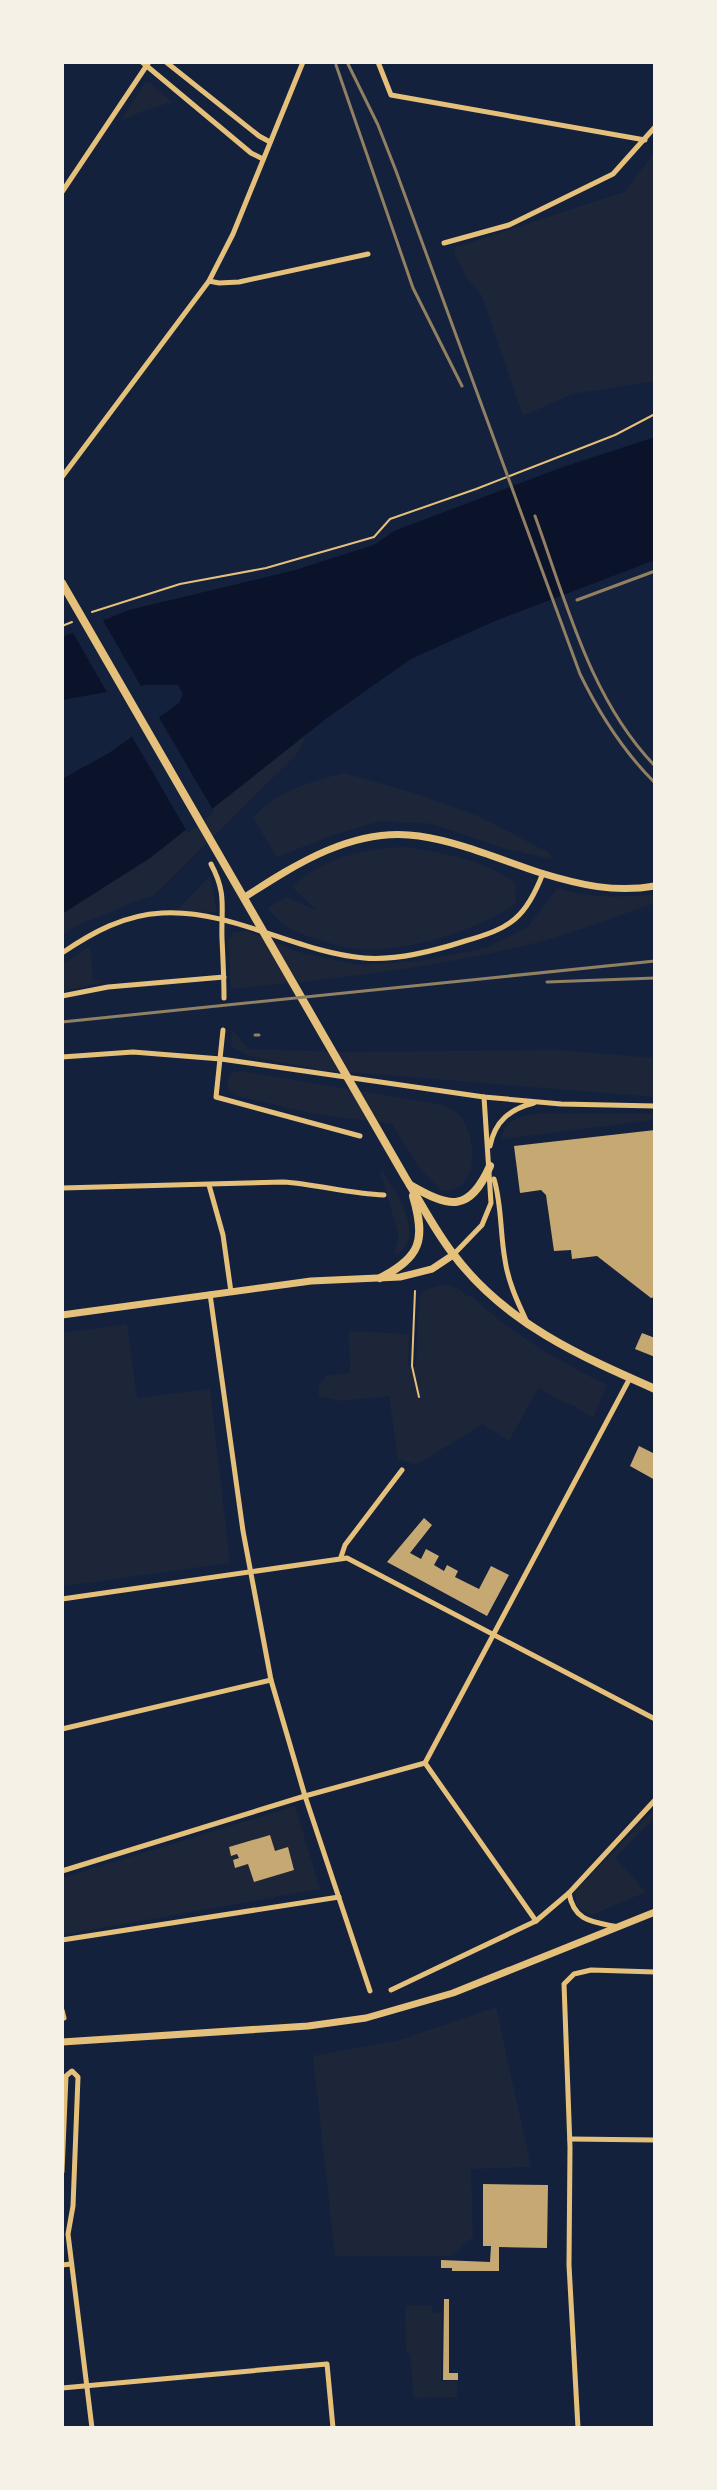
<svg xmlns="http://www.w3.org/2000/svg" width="717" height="2490" font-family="'Fira Sans',sans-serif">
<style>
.green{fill:#1d2539}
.water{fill:#0b132b}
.pier{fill:#14213d}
.building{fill:#c6a872}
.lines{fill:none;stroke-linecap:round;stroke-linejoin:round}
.path{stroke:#e5c07b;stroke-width:2}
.minor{stroke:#e5c07b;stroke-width:5}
.tertiary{stroke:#e5c07b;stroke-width:7}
.secondary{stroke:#e5c07b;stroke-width:8}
.rail{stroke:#918062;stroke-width:3}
</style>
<rect width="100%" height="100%" fill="#14213d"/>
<g class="green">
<path d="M145 83H150L172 102 140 112 124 120 122 118Z"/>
<path d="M655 152V381L572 394 523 416 482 296 467 278 454 253 456 247 624 192Z"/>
<path d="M307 734 296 755 153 896C134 900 121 908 103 915 87 922 75 924 62 936V914L150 858Z"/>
<path d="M344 773 414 793 478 816 548 852 554 860 500 847 432 824 381 821 333 835 277 857 253 818C276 791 310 782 344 773Z"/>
<path d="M405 847C443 853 484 860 515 882L516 903C480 931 396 956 350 948 338 946 326 942 314 938 294 932 280 925 268 908L287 897 316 910 292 887C322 858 364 848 405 847Z"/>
<path d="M210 876 217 912 176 911Z"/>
<path d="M557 888C591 898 621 898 655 894V903C617 916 578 931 539 942 438 968 334 979 231 989L228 941 233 932 247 931 302 953 358 965 419 961 486 948 528 927Z"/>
<path d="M90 946 93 981 101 980V983L62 991V965Z"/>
<path d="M232 1029 248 1049 344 1052 557 1050 655 1058V1097L322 1070 249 1056 231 1046Z"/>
<path d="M241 1071 438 1104C446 1107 454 1109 460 1116 478 1139 480 1192 442 1191L421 1170 392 1124 315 1114 236 1096 229 1091 227 1082 232 1073Z"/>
<path d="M536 1114H655V1120L501 1139C506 1119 517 1117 536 1114Z"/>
<path d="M382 1170C395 1192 427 1235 397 1255L394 1254 399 1236 380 1171Z"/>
<path d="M445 1284 459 1289 467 1296H472C512 1335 557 1360 607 1385L593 1418 571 1404H567L538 1388 509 1441 483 1424 416 1465 398 1459 389 1396 341 1401 319 1396 318 1387 326 1376 350 1373 349 1331 409 1334 408 1366H416L419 1297 425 1290Z"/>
<path d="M127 1324 137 1398 210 1389 230 1563 64 1586 62 1577V1333Z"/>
<path d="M295 1806 320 1889 62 1935V1878Z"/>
<path d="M655 1808V1817L615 1858 646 1892 591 1915C578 1909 574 1906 576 1891Z"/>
<path d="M496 2007 531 2167 471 2169 473 2237 451 2256H335L313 2056 400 2040Z"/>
<path d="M405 2305 432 2306V2313L442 2312 441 2381H457V2397L414 2398 410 2353H406Z"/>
</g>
<path class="water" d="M655 437V560L495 621 411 659 327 718 150 858 62 914V779L109 753 179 703 183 694 178 685H146L62 700V637L129 610 295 570 374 545 394 531 560 468Z"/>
<g class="pier">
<path d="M101 617 143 690 109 696 71 629Z"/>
<path d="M157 714 214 812 188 833 130 733Z"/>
</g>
<g class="building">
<path d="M655 1130V1297L651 1298 597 1256 572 1259 571 1250 554 1251 546 1195 541 1190 520 1193 514 1146Z"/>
<path d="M642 1333 655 1338V1357L635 1349Z"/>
<path d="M639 1446 655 1454V1480L630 1466Z"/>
<path d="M424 1518 432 1525 410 1553 421 1559 426 1549 439 1556 434 1565 444 1571 447 1565 458 1571 455 1577 479 1589 491 1566 509 1575 487 1616 387 1562Z"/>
<path d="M270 1835 275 1851 288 1847 294 1870 254 1882 248 1864 235 1868 233 1860 239 1858 237 1854 231 1856 229 1847Z"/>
<path d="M483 2184 548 2185 547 2248 499 2247V2271H452V2268H441V2260L490 2262 491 2246H483Z"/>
<path d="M444 2299H449V2373H458V2380H443Z"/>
</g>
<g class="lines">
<g class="path">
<path d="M92 612 180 584 266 568 374 537 390 519 476 489 615 435 655 414"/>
<path d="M62 626 72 622"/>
<path d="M415 1291 412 1366 419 1397"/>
</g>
<g class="minor">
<path d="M142 62 251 153 263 159"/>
<path d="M166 62 259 136 270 142"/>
<path d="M378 62 391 95 645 140"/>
<path d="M62 192 149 62"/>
<path d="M444 243 509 225 613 174 655 127"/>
<path d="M209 281 219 283 239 282 368 254"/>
<path d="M62 477 209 281 233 234 303 62"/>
<path d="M211 864C227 894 221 907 222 939 223 959 224 978 224 998"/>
<path d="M62 953C93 932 124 915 162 913 232 909 295 952 364 958 397 961 434 951 465 941 511 928 526 918 543 873"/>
<path d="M62 996 108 987 224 977"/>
<path d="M223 1030 216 1097 360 1136"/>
<path d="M62 1057 133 1052 221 1059 484 1097 561 1104 655 1106"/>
<path d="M490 1146C495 1121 510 1109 534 1103"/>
<path d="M494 1179C502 1206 500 1233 505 1260 508 1281 517 1301 526 1320"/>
<path d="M209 1185 223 1235 231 1292"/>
<path d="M62 1188 283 1182C317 1184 349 1194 384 1195"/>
<path d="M454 1254 482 1225 491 1203 484 1097"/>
<path d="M210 1294 243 1531 271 1680 305 1796 370 1991"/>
<path d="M341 1557 345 1545 402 1470"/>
<path d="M62 1599 347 1558 655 1719"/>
<path d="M62 1729 271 1680"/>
<path d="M425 1763 630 1378"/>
<path d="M425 1763 536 1921"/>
<path d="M62 1871 305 1796 425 1763"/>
<path d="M569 1893C574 1922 593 1922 618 1927"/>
<path d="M62 1940 339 1897"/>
<path d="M391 1990 536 1921 569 1893 655 1800"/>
<path d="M62 2010 64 2018"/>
<path d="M570 2139 655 2140"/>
<path d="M62 2172 66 2076 72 2071 78 2077 73 2206 68 2234 92 2428"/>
<path d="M62 2265 71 2264"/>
<path d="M62 2388 327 2364 333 2428"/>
<path d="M578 2428 569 2265 570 2147 564 1984 574 1974 591 1970 655 1972"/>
</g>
<g class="tertiary">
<path d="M245 897C296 864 355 826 419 836 461 842 501 860 541 873 580 885 615 893 655 886"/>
<path d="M62 1315 311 1281 400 1277 432 1269 453 1255"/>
<path d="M62 2042 308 2026 366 2018 453 1993 655 1912"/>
</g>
<g class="secondary">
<path d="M62 583 405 1177C421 1203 435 1231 454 1255 505 1323 580 1356 655 1389"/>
<path d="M410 1185C450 1208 469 1213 490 1166"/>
<path d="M380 1278C421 1257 426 1240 413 1196"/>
</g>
<g class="rail">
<path d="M347 62 378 125 396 171 580 674C600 715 623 751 655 783"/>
<path d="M336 65 413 288 462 386"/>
<path d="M535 516C566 601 590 699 655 766"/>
<path d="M577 600 655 571"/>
<path d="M547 982 655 978"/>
<path d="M62 1022 655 961"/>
<path d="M255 1035H259"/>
</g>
</g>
<rect width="717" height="2490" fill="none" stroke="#f6f1e7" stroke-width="128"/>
</svg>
